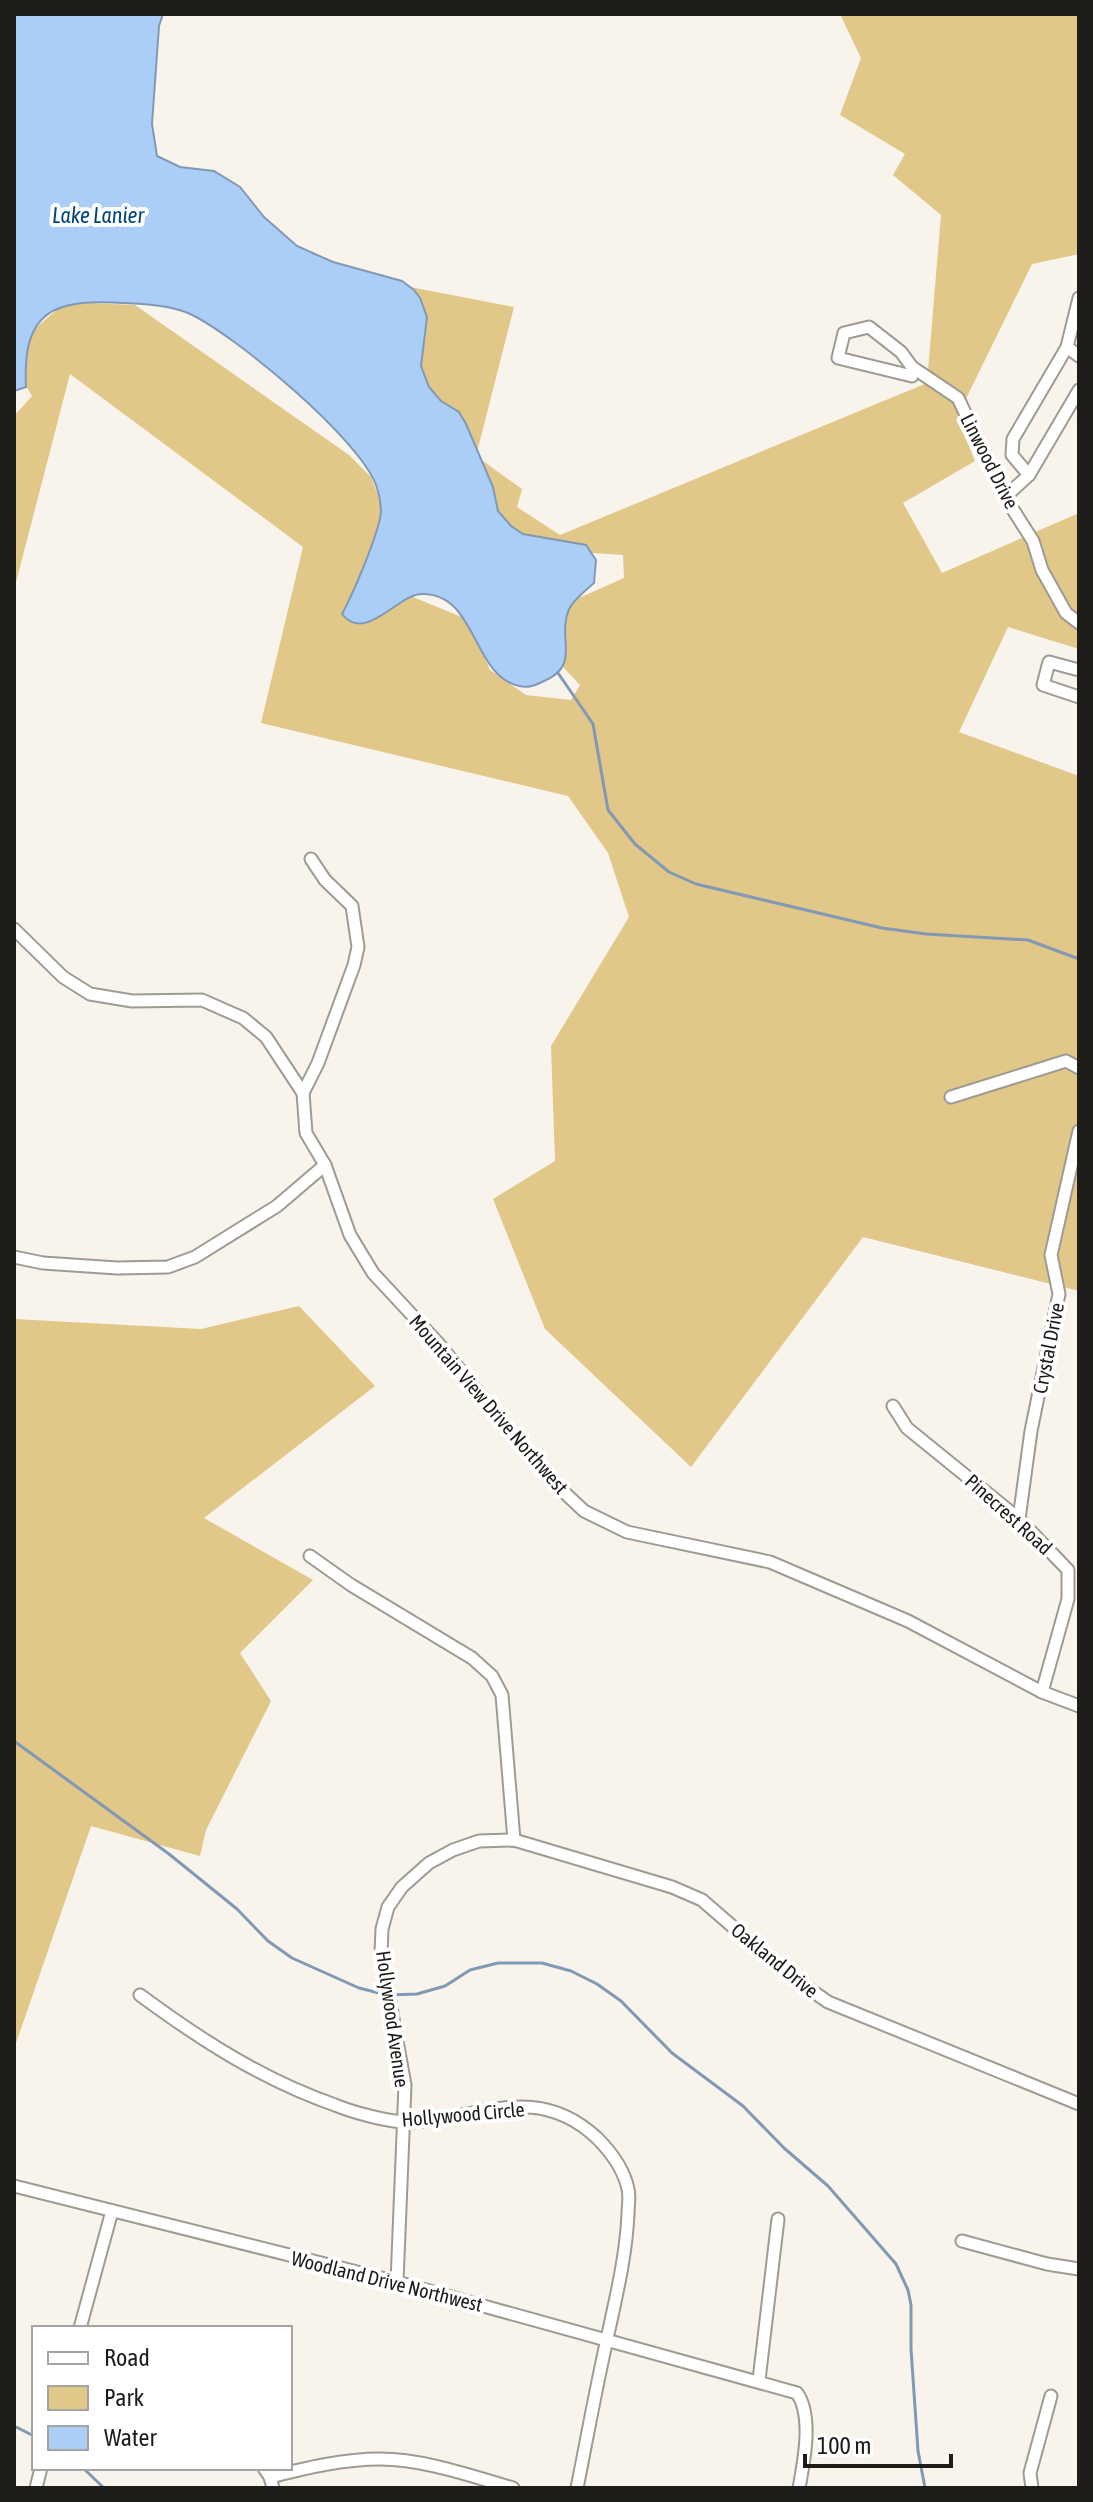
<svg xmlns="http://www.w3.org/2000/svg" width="1093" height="2502" font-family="'Asap Condensed',sans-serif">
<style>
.green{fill:#e1c788}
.water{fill:#abcef6;stroke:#8199b4;stroke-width:2}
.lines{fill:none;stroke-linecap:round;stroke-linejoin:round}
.stream{stroke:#8199b4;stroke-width:3}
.street-casing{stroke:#9e9b93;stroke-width:15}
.street{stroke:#fff;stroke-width:11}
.labels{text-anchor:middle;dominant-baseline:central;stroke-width:8;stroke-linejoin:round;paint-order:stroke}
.street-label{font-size:20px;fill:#1e1c19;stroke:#fff}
.water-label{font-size:22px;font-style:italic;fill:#00437c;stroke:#fff}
</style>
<rect width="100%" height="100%" fill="#f8f4ec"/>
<g class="green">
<path d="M840 14H1079V254L1032 264 957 417 975 461 903 503 942 573 1079 513V649L1008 627 959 732 1079 776V1291L863 1237 691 1467 545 1329 493 1199 555 1161 551 1046 629 917 608 853 568 796 261 723 303 547 70 374 14 590V416L32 396 19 374 26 337 65 302 135 305 349 455 371 477 389 524 391 588 469 620 490 670 526 695 571 700 580 685 549 652 548 618 579 598 624 578 623 555 592 553 561 562 528 555 327 271 514 307 476 456 522 489 517 507 560 535 927 383 941 215 893 175 905 154 840 115 861 58Z"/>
<path d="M299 1306 375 1386 204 1518 313 1580 240 1653 271 1701 206 1830 200 1856 91 1826 14 2049V1319L201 1329Z"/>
</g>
<path class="water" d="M14 14H163L159 26 152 124 157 156 180 167 214 171 240 187 264 217 297 246 333 262 402 281 414 290 420 298 427 317 421 366 429 387 441 401 459 412 466 424 493 487 498 511 511 526 523 534 586 545 596 560 594 583C586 590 574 599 569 609 556 639 583 665 542 682 534 686 528 688 519 686 472 676 477 593 422 594 398 594 365 644 342 614 353 594 379 533 381 512 381 505 379 494 377 488 364 442 233 333 188 313 168 305 144 304 123 303 54 299 22 310 26 387L14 391Z"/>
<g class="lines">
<g class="stream">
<path d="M558 673 593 724 608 810 635 844 669 872 696 884 882 928 926 934 1028 940 1079 959"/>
<path d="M14 1741 169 1854 237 1909 268 1941 292 1958 359 1988 387 1995 417 1994 445 1986 470 1970 498 1963H542L571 1971 597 1984 621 2001 672 2053 743 2106 784 2148 828 2186 896 2264 908 2290 911 2305V2349L918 2451 925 2488"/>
<path d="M14 2426 34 2436"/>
<path d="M83 2468 104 2488"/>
</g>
<defs>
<g id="street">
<path d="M1067 347 1079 298"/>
<path d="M912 367V376L838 358 844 333 869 327 901 352 912 367 958 398 1005 497 1033 541 1042 570 1066 613 1079 623"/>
<path d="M1029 475 1012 455 1013 439 1067 347 1079 356"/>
<path d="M1005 497 1029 475 1079 390"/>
<path d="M1079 670 1049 662 1043 685 1079 697"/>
<path d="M311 859 325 880 352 906 358 947 354 965 318 1063 303 1093 306 1133 325 1165 350 1235 373 1273 438 1343 548 1477 584 1511 627 1532 770 1562 908 1621 1042 1692 1079 1706"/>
<path d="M14 929 63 977 90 994 132 1001 202 1000 243 1018 266 1037 303 1093"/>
<path d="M951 1097 1066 1061 1079 1068"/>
<path d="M14 1257 43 1263 117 1268 168 1267 195 1257 277 1206 325 1165"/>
<path d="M893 1406 907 1428 1019 1519 1068 1570V1599L1042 1692"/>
<path d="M1019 1519 1031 1431 1059 1294 1051 1255 1079 1131"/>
<path d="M310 1556 351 1585 472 1658 492 1676 502 1695 514 1840"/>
<path d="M140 1995C201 2040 263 2080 335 2105 352 2112 388 2122 406 2122 475 2122 534 2079 597 2138 611 2152 624 2170 628 2189 630 2197 628 2206 628 2214 626 2257 616 2297 607 2339 596 2388 587 2438 577 2488"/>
<path d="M14 2186 397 2282 797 2393C813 2416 804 2461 799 2488"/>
<path d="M962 2241 1047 2264 1079 2269"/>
<path d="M397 2282 405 2085 381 1952 382 1929 388 1907 402 1887 429 1863 453 1850 479 1841 514 1840 672 1887 702 1900 785 1972 828 2002 1079 2104"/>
<path d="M80 2328 112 2211"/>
<path d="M759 2380 778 2219"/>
<path d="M264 2468 270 2477 273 2488"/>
<path d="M270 2477C306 2468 343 2459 380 2459 424 2459 471 2476 513 2488"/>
<path d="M36 2488 41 2468"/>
<path d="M1032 2488 1030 2473 1051 2396"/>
</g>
</defs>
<use href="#street" class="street-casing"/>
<use href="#street" class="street"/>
</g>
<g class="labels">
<g class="street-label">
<text transform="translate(990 461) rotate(63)">Linwood Drive</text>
<text transform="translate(1048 1348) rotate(-79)">Crystal Drive</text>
<text transform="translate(489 1404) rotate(49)">Mountain View Drive Northwest</text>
<text transform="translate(1009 1514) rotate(42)">Pinecrest Road</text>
<text transform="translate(775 1960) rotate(39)">Oakland Drive</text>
<text transform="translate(393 2019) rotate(82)">Hollywood Avenue</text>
<text transform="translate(463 2114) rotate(-5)">Hollywood Circle</text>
<text transform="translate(387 2281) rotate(14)">Woodland Drive Northwest</text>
</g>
<g class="water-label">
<text x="98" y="215">Lake Lanier</text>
</g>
</g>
<rect width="1093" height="2502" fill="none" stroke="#1e1c19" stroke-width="32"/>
<rect x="32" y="2326" width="260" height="144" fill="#ffffff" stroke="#a5a4a3" stroke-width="2"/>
<rect x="48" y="2352" width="40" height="12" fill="#ffffff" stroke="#a5a4a3" stroke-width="2"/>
<text x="104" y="2366" font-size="24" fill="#1e1c19">Road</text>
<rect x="48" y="2386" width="40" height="24" fill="#e1c788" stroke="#a5a4a3" stroke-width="2"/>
<text x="104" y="2406" font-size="24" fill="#1e1c19">Park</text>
<rect x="48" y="2426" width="40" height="24" fill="#abcef6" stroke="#a5a4a3" stroke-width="2"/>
<text x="104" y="2446" font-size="24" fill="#1e1c19">Water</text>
<path d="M805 2454v12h146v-12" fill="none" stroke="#1e1c19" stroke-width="4"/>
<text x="817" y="2454" font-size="24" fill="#1e1c19" stroke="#ffffff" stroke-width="6" paint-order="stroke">100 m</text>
</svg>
